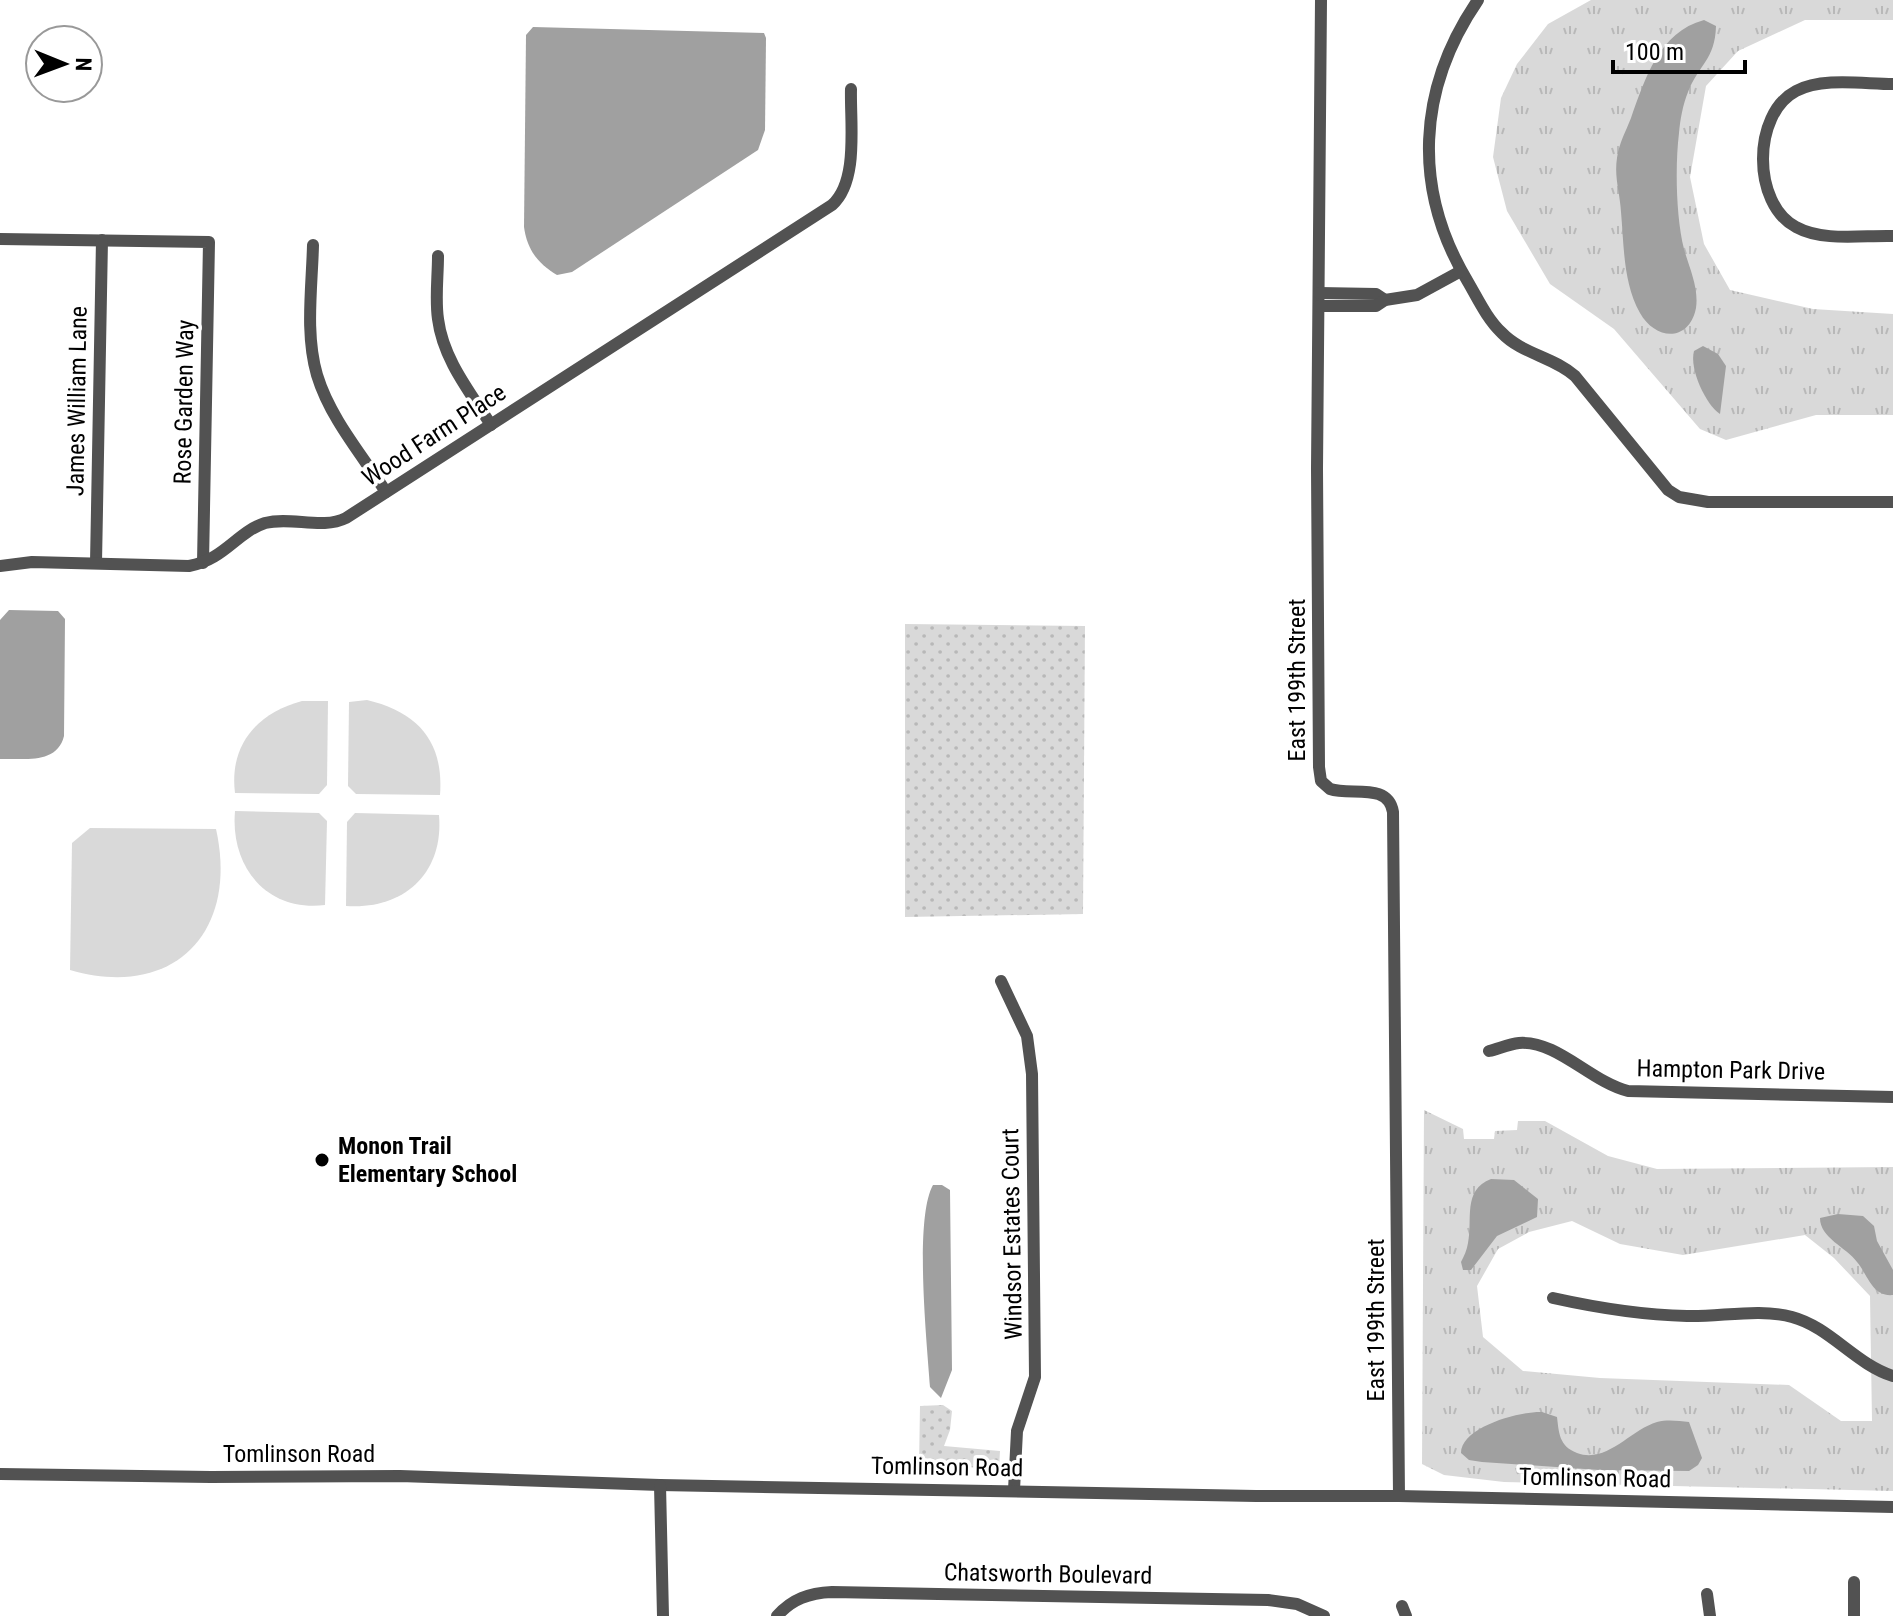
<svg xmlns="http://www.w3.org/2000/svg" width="1893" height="1616" font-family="'Roboto Condensed',sans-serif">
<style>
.grass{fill:url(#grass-tufts);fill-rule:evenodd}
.park{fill:url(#park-dots)}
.pitch{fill:#d9d9d9}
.water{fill:#a0a0a0}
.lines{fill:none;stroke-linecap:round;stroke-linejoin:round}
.minor{stroke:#525252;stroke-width:12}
.poi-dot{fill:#000;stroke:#fff;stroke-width:3}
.labels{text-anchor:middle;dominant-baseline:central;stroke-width:7;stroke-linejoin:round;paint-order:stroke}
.street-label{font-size:24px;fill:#000;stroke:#fff}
.poi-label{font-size:24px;font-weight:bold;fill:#000;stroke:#fff;text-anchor:start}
</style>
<defs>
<pattern id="grass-tufts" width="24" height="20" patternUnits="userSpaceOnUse" patternTransform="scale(2)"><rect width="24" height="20" fill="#d9d9d9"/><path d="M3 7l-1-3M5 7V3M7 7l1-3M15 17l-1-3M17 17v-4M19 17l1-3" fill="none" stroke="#b8b8b8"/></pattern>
<pattern id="park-dots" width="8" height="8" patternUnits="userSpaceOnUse" patternTransform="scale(2)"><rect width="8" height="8" fill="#d9d9d9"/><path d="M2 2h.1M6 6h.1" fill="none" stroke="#b8b8b8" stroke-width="1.8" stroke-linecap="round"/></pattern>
</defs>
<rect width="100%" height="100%" fill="#fff"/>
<g class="grass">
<path d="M1591 0H1893V20H1805L1738 51 1706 86 1690 177 1704 244 1730 290 1813 309 1893 314V415H1816L1726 440 1700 429 1614 329 1550 284 1507 211 1493 157 1501 98 1517 64 1548 24Z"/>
<path d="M1424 1110 1463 1129 1464 1139H1494L1495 1131 1517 1130 1518 1121H1545L1608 1156 1657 1169 1893 1167V1491L1504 1482 1444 1475 1422 1464ZM1572 1221 1620 1244 1683 1255 1805 1235 1834 1258 1870 1296 1872 1421H1841L1789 1385 1600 1378 1523 1371 1483 1337 1477 1286 1498 1249 1529 1232Z"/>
</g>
<g class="park">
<path d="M905 624 1085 626 1083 914 905 917Z"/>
<path d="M943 1405 952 1411 950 1430 944 1446 1000 1451 999 1468 919 1466 920 1406Z"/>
</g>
<g class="pitch">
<path d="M367 700C418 712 444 742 440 795L356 794 348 786 349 702Z"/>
<path d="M302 701H328L327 785 319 794 235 793C229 745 257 713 302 701Z"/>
<path d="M235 811 319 813 327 821 325 905C267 912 230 867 235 811Z"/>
<path d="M355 813 439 815C444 873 404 910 346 906L347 822Z"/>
<path d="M90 828 216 829C239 932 174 1000 70 970L72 843Z"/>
</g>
<g class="water">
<path d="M1704 20 1716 26C1715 60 1699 64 1688 92 1683 104 1680 120 1679 133 1675 166 1676 217 1684 249 1689 267 1699 288 1696 308 1689 343 1655 340 1640 313 1623 283 1624 245 1621 212 1620 193 1614 177 1617 158 1619 143 1626 131 1631 118 1645 79 1659 32 1704 20Z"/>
<path d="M533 27 764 33 766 38 765 130 758 150 572 272 557 275C537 263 527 249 524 227L526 35Z"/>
<path d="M1703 346 1718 354 1726 366 1720 414C1706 405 1689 369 1694 351Z"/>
<path d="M9 610 58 611 65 619 64 736C57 765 23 758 0 759V620Z"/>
<path d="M1491 1179 1514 1180 1538 1199 1537 1217 1497 1236 1471 1270H1463L1461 1262C1464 1256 1467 1250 1468 1243 1473 1220 1462 1190 1491 1179Z"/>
<path d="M933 1185H942L950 1190 952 1370 941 1398 930 1387C927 1343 914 1219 933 1185Z"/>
<path d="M1838 1214 1863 1216 1874 1226 1877 1241 1893 1270V1295C1872 1297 1868 1275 1857 1262 1846 1247 1820 1238 1820 1218Z"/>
<path d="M1542 1412 1557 1417C1559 1433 1559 1446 1577 1453 1607 1464 1630 1430 1657 1422 1668 1419 1679 1421 1689 1422L1702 1458 1698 1465 1689 1471 1599 1470 1482 1462 1469 1460 1461 1453C1461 1427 1520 1411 1542 1412Z"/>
</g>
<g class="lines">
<g class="minor">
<path d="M1321 0 1317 469 1319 767 1321 781 1330 789C1351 796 1388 782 1393 812L1399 1496"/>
<path d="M1478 0C1417 89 1412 189 1468 282 1478 299 1487 319 1502 333 1522 354 1554 357 1575 376L1668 490 1679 497 1708 502H1893"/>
<path d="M1893 84C1863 84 1823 77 1796 91 1752 114 1752 204 1796 227 1823 242 1863 235 1893 236"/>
<path d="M0 239 209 242 203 563"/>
<path d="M313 245C312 287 305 334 317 375 330 418 362 455 386 492"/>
<path d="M438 256C438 277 435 299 438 319 443 359 470 392 491 425"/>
<path d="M1319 293 1376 294 1385 300"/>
<path d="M1319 306H1376L1385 300 1417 295 1461 271"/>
<path d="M96 563 102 240"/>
<path d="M0 566 32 562 189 566C224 560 237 532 265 523 291 516 322 530 346 518L832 205C859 181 850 123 851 89"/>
<path d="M1001 981 1027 1036 1032 1074 1035 1377 1017 1431 1014 1490"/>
<path d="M1489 1051C1498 1049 1509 1044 1519 1043 1557 1040 1591 1082 1628 1091L1893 1097"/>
<path d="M1553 1298C1598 1308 1642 1315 1687 1316 1721 1317 1759 1308 1792 1317 1830 1327 1855 1364 1893 1376"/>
<path d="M0 1474 211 1477 400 1476 660 1485 1256 1496H1399L1893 1507"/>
<path d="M660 1485 663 1616"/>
<path d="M1707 1594 1710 1616"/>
<path d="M1402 1606 1406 1616"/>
<path d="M777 1616C792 1599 809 1593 832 1592L1268 1600 1297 1604 1324 1616"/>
<path d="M1854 1616V1582"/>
</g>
</g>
<circle class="poi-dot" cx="322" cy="1160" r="8"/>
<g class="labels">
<g class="street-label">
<text transform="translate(77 401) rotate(-89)">James William Lane</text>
<text transform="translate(184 402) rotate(-89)">Rose Garden Way</text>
<text transform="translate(434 435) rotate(-33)">Wood Farm Place</text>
<text transform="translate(1297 680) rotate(-90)">East 199th Street</text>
<text transform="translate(1731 1070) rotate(1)">Hampton Park Drive</text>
<text transform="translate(1012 1234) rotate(-91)">Windsor Estates Court</text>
<text transform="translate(1376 1320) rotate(-90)">East 199th Street</text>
<text x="299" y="1454">Tomlinson Road</text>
<text transform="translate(947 1467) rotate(1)">Tomlinson Road</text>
<text transform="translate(1595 1478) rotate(1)">Tomlinson Road</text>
<text transform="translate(1048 1574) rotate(1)">Chatsworth Boulevard</text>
</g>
<g class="poi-label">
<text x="338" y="1146">Monon Trail<tspan x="338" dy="28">Elementary School</tspan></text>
</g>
</g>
<g transform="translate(64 64) rotate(91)"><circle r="38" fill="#ffffff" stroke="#999999" stroke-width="2"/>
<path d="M0-6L14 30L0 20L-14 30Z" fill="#000000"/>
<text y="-12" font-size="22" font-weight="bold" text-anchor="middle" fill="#000000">N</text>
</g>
<path d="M1613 60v12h132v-12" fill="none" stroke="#000000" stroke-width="4"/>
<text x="1625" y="60" font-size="24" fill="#000000" stroke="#ffffff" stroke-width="6" paint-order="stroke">100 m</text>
</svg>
